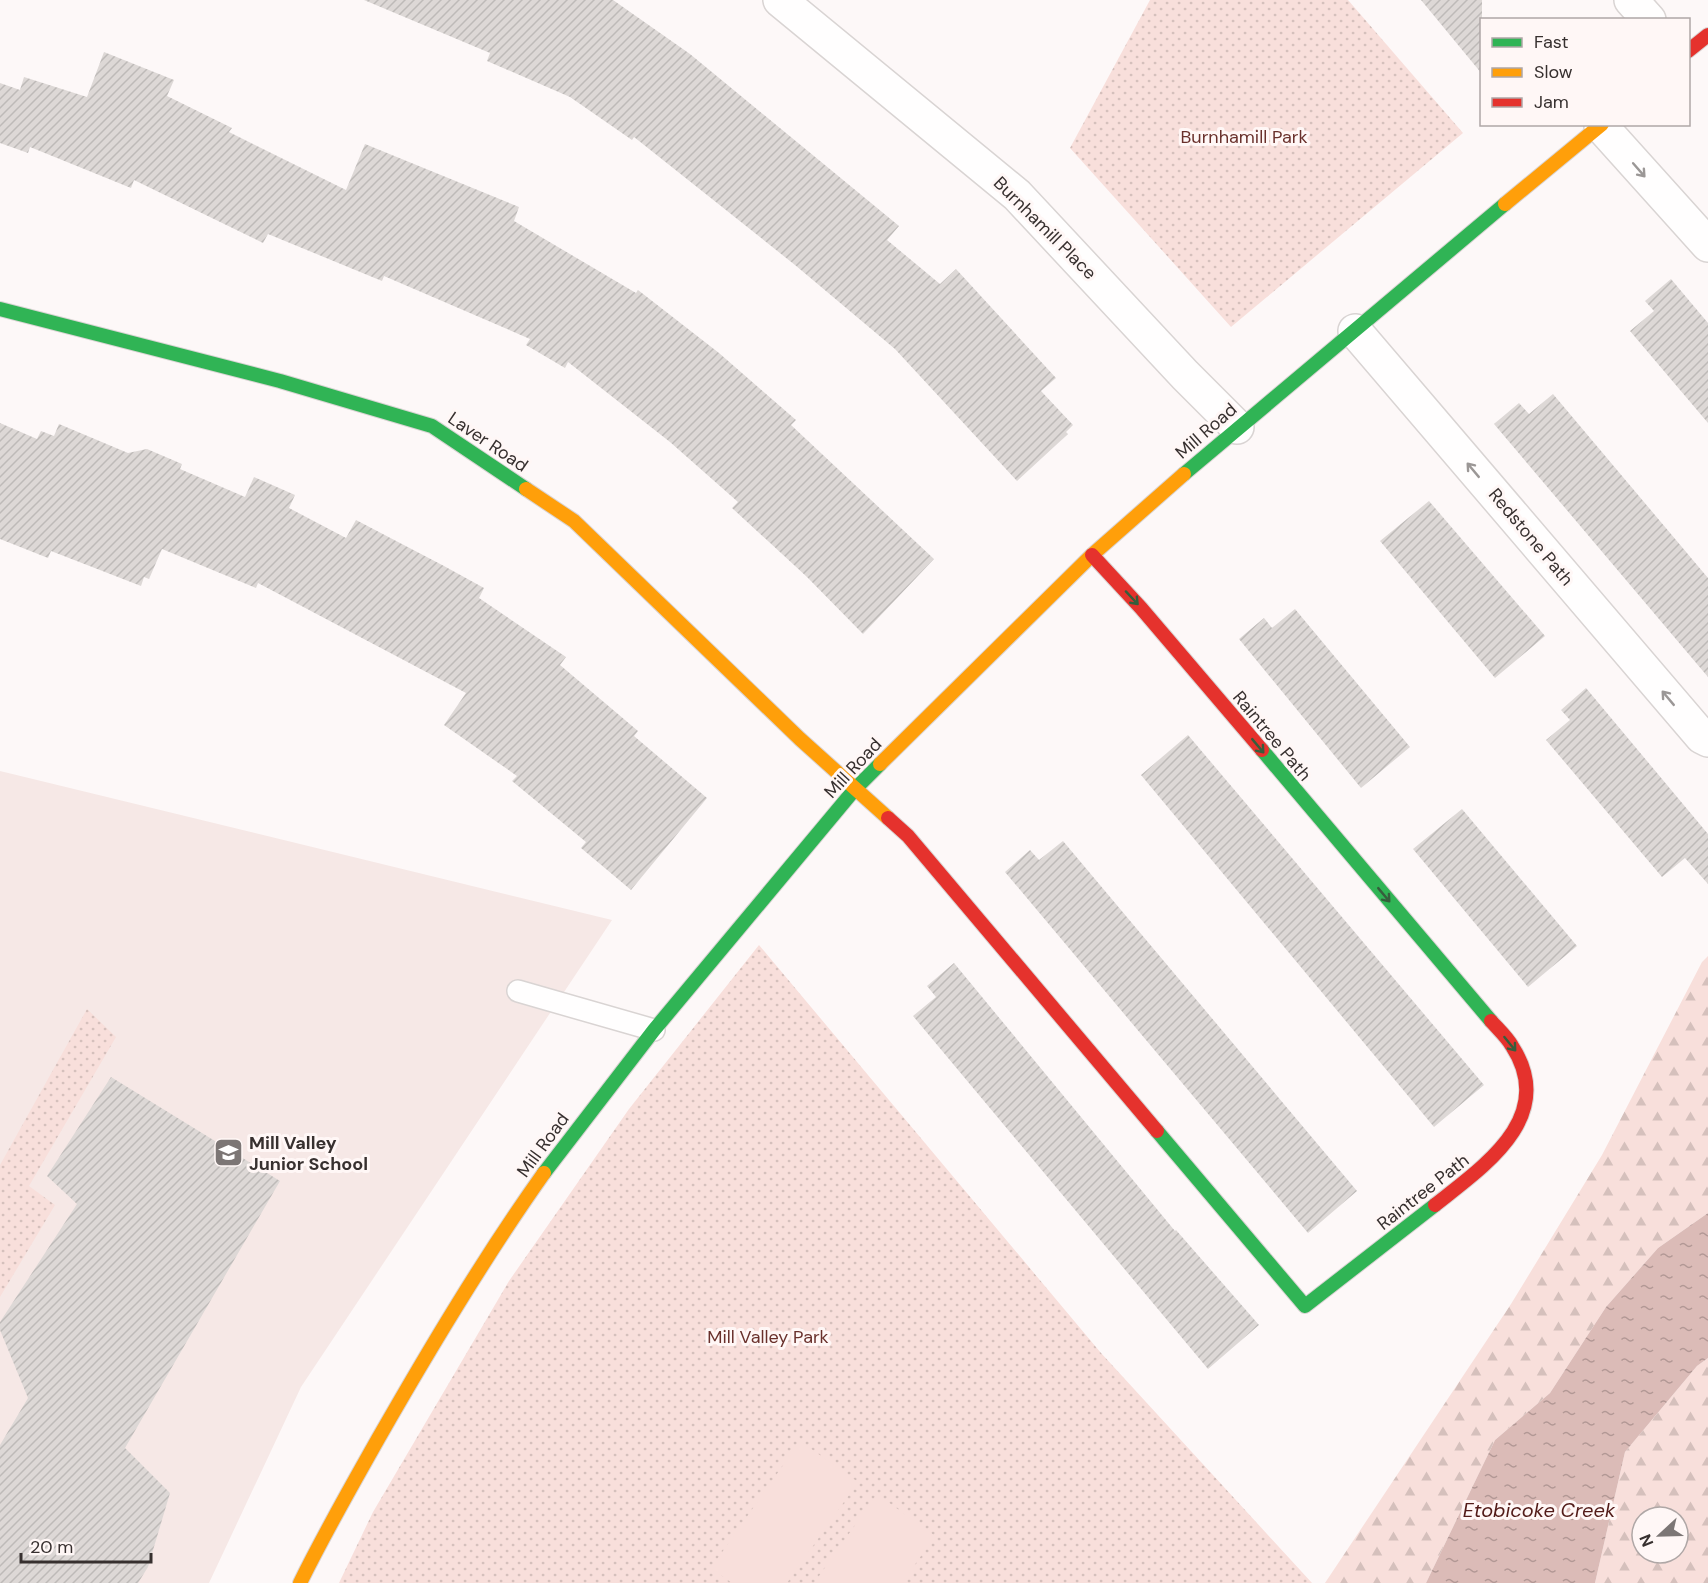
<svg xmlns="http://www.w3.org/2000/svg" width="1708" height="1583" font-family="'DM Sans',sans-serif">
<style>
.built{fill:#f6e8e6}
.forest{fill:url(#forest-firs);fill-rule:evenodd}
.park{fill:url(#park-dots)}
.garden{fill:#f8dfdb}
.water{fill:url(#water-ripples)}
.building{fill:url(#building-hatch)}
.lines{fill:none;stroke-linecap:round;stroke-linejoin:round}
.lane-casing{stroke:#d9d4d3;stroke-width:24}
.street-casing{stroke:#d9d4d3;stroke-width:36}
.fast-casing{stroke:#d9d4d3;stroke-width:16}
.slow-casing{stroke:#d9d4d3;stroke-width:16}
.jam-casing{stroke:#d9d4d3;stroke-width:16}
.lane{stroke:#fffefe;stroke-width:21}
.street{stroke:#fffefe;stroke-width:33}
.fast{stroke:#30b455;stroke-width:14}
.slow{stroke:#ff9f0a;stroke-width:14}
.jam{stroke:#e5322d;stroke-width:14}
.oneway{stroke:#9b9796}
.oneway2{stroke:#355e3c}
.labels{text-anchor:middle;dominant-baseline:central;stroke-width:6;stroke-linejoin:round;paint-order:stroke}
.park-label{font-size:18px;fill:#69302b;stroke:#fff7f6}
.street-label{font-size:18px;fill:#37302f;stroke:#fff7f6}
.poi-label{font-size:18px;font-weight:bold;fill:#37302f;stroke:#fff7f6;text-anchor:start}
.water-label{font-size:20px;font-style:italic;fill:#521b18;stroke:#fff7f6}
</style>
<defs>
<pattern id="forest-firs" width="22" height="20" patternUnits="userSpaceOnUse" patternTransform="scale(1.5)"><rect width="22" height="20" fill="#f8dfdb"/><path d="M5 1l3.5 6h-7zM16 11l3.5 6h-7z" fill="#d5c0bc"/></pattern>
<pattern id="park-dots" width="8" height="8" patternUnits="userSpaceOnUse" patternTransform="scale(1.5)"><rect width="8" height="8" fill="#f8dfdb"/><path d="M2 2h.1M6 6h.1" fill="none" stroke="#d5c0bc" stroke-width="1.8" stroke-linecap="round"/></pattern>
<pattern id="water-ripples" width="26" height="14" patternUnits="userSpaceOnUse" patternTransform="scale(1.5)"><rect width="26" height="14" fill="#dbbbb7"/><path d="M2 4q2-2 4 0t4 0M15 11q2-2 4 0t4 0" fill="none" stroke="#b29895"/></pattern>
<pattern id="building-hatch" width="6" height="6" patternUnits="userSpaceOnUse" patternTransform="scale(1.5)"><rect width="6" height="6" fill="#ddd8d6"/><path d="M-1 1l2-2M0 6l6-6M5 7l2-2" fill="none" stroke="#bebab8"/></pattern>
</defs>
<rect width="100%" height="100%" fill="#fdf8f8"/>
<path class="built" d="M0 771 612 920 301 1387 209 1583H0Z"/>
<g class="forest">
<path d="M1708 956V1213L1658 1248 1606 1307 1550 1393 1495 1440 1426 1583H1325L1511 1304 1602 1155 1702 962Z"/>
<path d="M1708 1358V1583H1595L1625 1452 1697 1366ZM1642 1517H1678V1553H1642Z"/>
</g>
<g class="park">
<path d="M1150 0H1348L1463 133 1231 327 1070 148Z"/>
<path d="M759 945 1101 1353 1312 1583H339L373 1512 509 1281 629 1109Z"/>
<path d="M87 1009 116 1037 29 1186 55 1205 0 1297V1165Z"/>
</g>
<g class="garden">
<path d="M800 1441 858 1482 787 1583H732L711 1568Z"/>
<path d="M877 1494 935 1536 902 1583H814Z"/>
</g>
<path class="water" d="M1708 1213V1358L1697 1366 1625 1452 1595 1583H1426L1495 1440 1550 1393 1606 1307 1658 1248Z"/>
<g class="building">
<path d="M364 0H613L690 54 899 226 887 240 940 284 956 269 1056 378 1041 391 1073 425 1066 432 1068 434 1017 481 895 349 795 265 634 137 632 140 570 97 487 61 490 53Z"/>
<path d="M1421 0H1482V74Z"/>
<path d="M104 52 174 80 167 96 232 128 229 132 346 190 365 144 519 207 514 221 636 293 638 290 719 353 796 420 791 425 934 559 863 634 807 577 732 508 738 502 670 442 568 362 565 368 526 345 530 339 384 276 382 281 268 234 263 243 134 180 131 188 30 147 28 153 0 143V83L20 90 24 77 87 97Z"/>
<path d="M1671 279 1708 323V423L1630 331 1654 311 1645 301Z"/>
<path d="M1553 394 1708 578V677L1494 424 1519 403 1529 414Z"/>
<path d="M0 423 37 439 41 431 54 436 59 424 128 453 147 449 182 464 180 469 245 497 254 477 295 495 289 508 346 538 356 520 444 566 484 588 479 598 566 657 560 665 638 731 634 736 707 798 631 890 581 848 586 842 512 781 517 776 444 725 466 693 258 583 256 588 162 549 149 579 144 577 141 586 51 551 48 558 0 539Z"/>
<path d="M1429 501 1545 636 1495 678 1380 541Z"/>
<path d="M1295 609 1410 747 1361 788 1239 639 1264 618 1272 628Z"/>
<path d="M1586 688 1708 834V884L1685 858 1662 877 1546 740 1570 720 1561 710Z"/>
<path d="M1188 735 1484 1085 1434 1127 1141 775Z"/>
<path d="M1462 809 1577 946 1528 987 1413 849Z"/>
<path d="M1063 841 1357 1191 1308 1233 1005 872 1030 850 1039 860Z"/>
<path d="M954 963 1175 1231 1176 1230 1259 1325 1208 1369 913 1016 936 997 927 986Z"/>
<path d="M111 1077 280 1181 125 1448 170 1493 148 1567 138 1583H0V1445L28 1398 0 1330V1322L77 1204 47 1176Z"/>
</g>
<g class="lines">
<defs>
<path id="lane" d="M518 991 654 1030"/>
<g id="street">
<path d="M780 0 1017 195 1185 375 1237 427"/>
<path d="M1631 0 1649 20"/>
<path d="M1601 126 1708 245"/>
<path d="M1355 331 1702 737 1708 740"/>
</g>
<g id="fast">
<path d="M0 309 280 381 432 426 526 489"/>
<path d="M1184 474 1505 204"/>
<path d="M1262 750 1491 1021"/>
<path d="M1157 1131 1305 1306 1435 1205"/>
<path d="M544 1173 654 1030 855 789 880 764"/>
</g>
<g id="slow">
<path d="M1505 204 1602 124"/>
<path d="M526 489 574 521 800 739 888 818"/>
<path d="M880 764 1092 555 1184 474"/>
<path d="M300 1583C324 1534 351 1487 378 1439 430 1348 483 1259 544 1173"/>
</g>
<g id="jam">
<path d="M1688 51 1708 35"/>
<path d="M1092 555 1141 608 1262 750"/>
<path d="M888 818 908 836 1157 1131"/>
<path d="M1435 1205C1484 1166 1558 1117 1512 1046 1507 1037 1498 1029 1491 1021"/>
</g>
</defs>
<use href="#lane" class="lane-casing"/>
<use href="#street" class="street-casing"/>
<use href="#fast" class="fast-casing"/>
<use href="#slow" class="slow-casing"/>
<use href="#jam" class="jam-casing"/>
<use href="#lane" class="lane"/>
<use href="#street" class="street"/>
<use href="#fast" class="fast"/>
<use href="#slow" class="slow"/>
<use href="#jam" class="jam"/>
</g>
<defs><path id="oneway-shaft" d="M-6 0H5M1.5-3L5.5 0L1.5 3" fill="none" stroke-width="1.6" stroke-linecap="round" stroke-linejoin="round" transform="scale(1.5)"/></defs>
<g class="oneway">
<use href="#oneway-shaft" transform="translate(1639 170) rotate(49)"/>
<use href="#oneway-shaft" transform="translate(1473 470) rotate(-130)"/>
<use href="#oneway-shaft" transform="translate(1668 698) rotate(-130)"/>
</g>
<g class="oneway2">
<use href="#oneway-shaft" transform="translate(1132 598) rotate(47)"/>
<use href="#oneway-shaft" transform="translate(1258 746) rotate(50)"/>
<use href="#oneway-shaft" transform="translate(1384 895) rotate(50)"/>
<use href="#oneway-shaft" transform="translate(1510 1044) rotate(51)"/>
</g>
<defs>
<symbol id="school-square" viewBox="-11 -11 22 22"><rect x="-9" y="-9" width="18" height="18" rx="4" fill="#7c7675" stroke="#fff7f6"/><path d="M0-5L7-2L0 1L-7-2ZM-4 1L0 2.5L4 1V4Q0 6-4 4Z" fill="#fff"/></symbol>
</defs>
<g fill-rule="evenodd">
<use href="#school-square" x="212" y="1136" width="33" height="33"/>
</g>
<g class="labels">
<g class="park-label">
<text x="1244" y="137">Burnhamill Park</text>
<text x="768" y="1337">Mill Valley Park</text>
</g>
<g class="street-label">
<text transform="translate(1045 228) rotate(45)">Burnhamill Place</text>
<text transform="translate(1206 431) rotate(-41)">Mill Road</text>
<text transform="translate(488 442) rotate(34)">Laver Road</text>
<text transform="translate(1531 537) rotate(50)">Redstone Path</text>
<text transform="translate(1272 736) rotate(50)">Raintree Path</text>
<text transform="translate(853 768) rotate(-47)">Mill Road</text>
<text transform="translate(543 1145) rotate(-54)">Mill Road</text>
<text transform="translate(1423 1192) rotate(-38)">Raintree Path</text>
</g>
<g class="poi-label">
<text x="249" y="1143">Mill Valley<tspan x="249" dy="21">Junior School</tspan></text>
</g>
<g class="water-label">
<text x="1539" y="1510">Etobicoke Creek</text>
</g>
</g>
<rect x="1480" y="18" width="210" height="108" fill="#fff7f6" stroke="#afa7a6" stroke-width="1.5"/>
<rect x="1492" y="38" width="30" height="9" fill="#30b455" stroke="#afa7a6" stroke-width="1.5"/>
<text x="1534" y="48" font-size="18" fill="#37302f">Fast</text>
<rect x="1492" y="68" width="30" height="9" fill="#ff9f0a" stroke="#afa7a6" stroke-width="1.5"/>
<text x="1534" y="78" font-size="18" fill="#37302f">Slow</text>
<rect x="1492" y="98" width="30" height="9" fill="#e5322d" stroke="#afa7a6" stroke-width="1.5"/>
<text x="1534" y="108" font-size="18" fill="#37302f">Jam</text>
<g transform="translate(1660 1535) rotate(248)"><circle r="28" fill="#fff7f6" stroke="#afa7a6" stroke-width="1.5"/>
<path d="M0-4.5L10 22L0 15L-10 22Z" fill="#7c7675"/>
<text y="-9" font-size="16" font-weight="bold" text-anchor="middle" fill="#37302f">N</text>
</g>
<path d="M21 1553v9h130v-9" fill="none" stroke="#37302f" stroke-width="3"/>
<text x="30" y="1553" font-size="18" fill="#37302f" stroke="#fff7f6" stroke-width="4.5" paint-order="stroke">20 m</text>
</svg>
